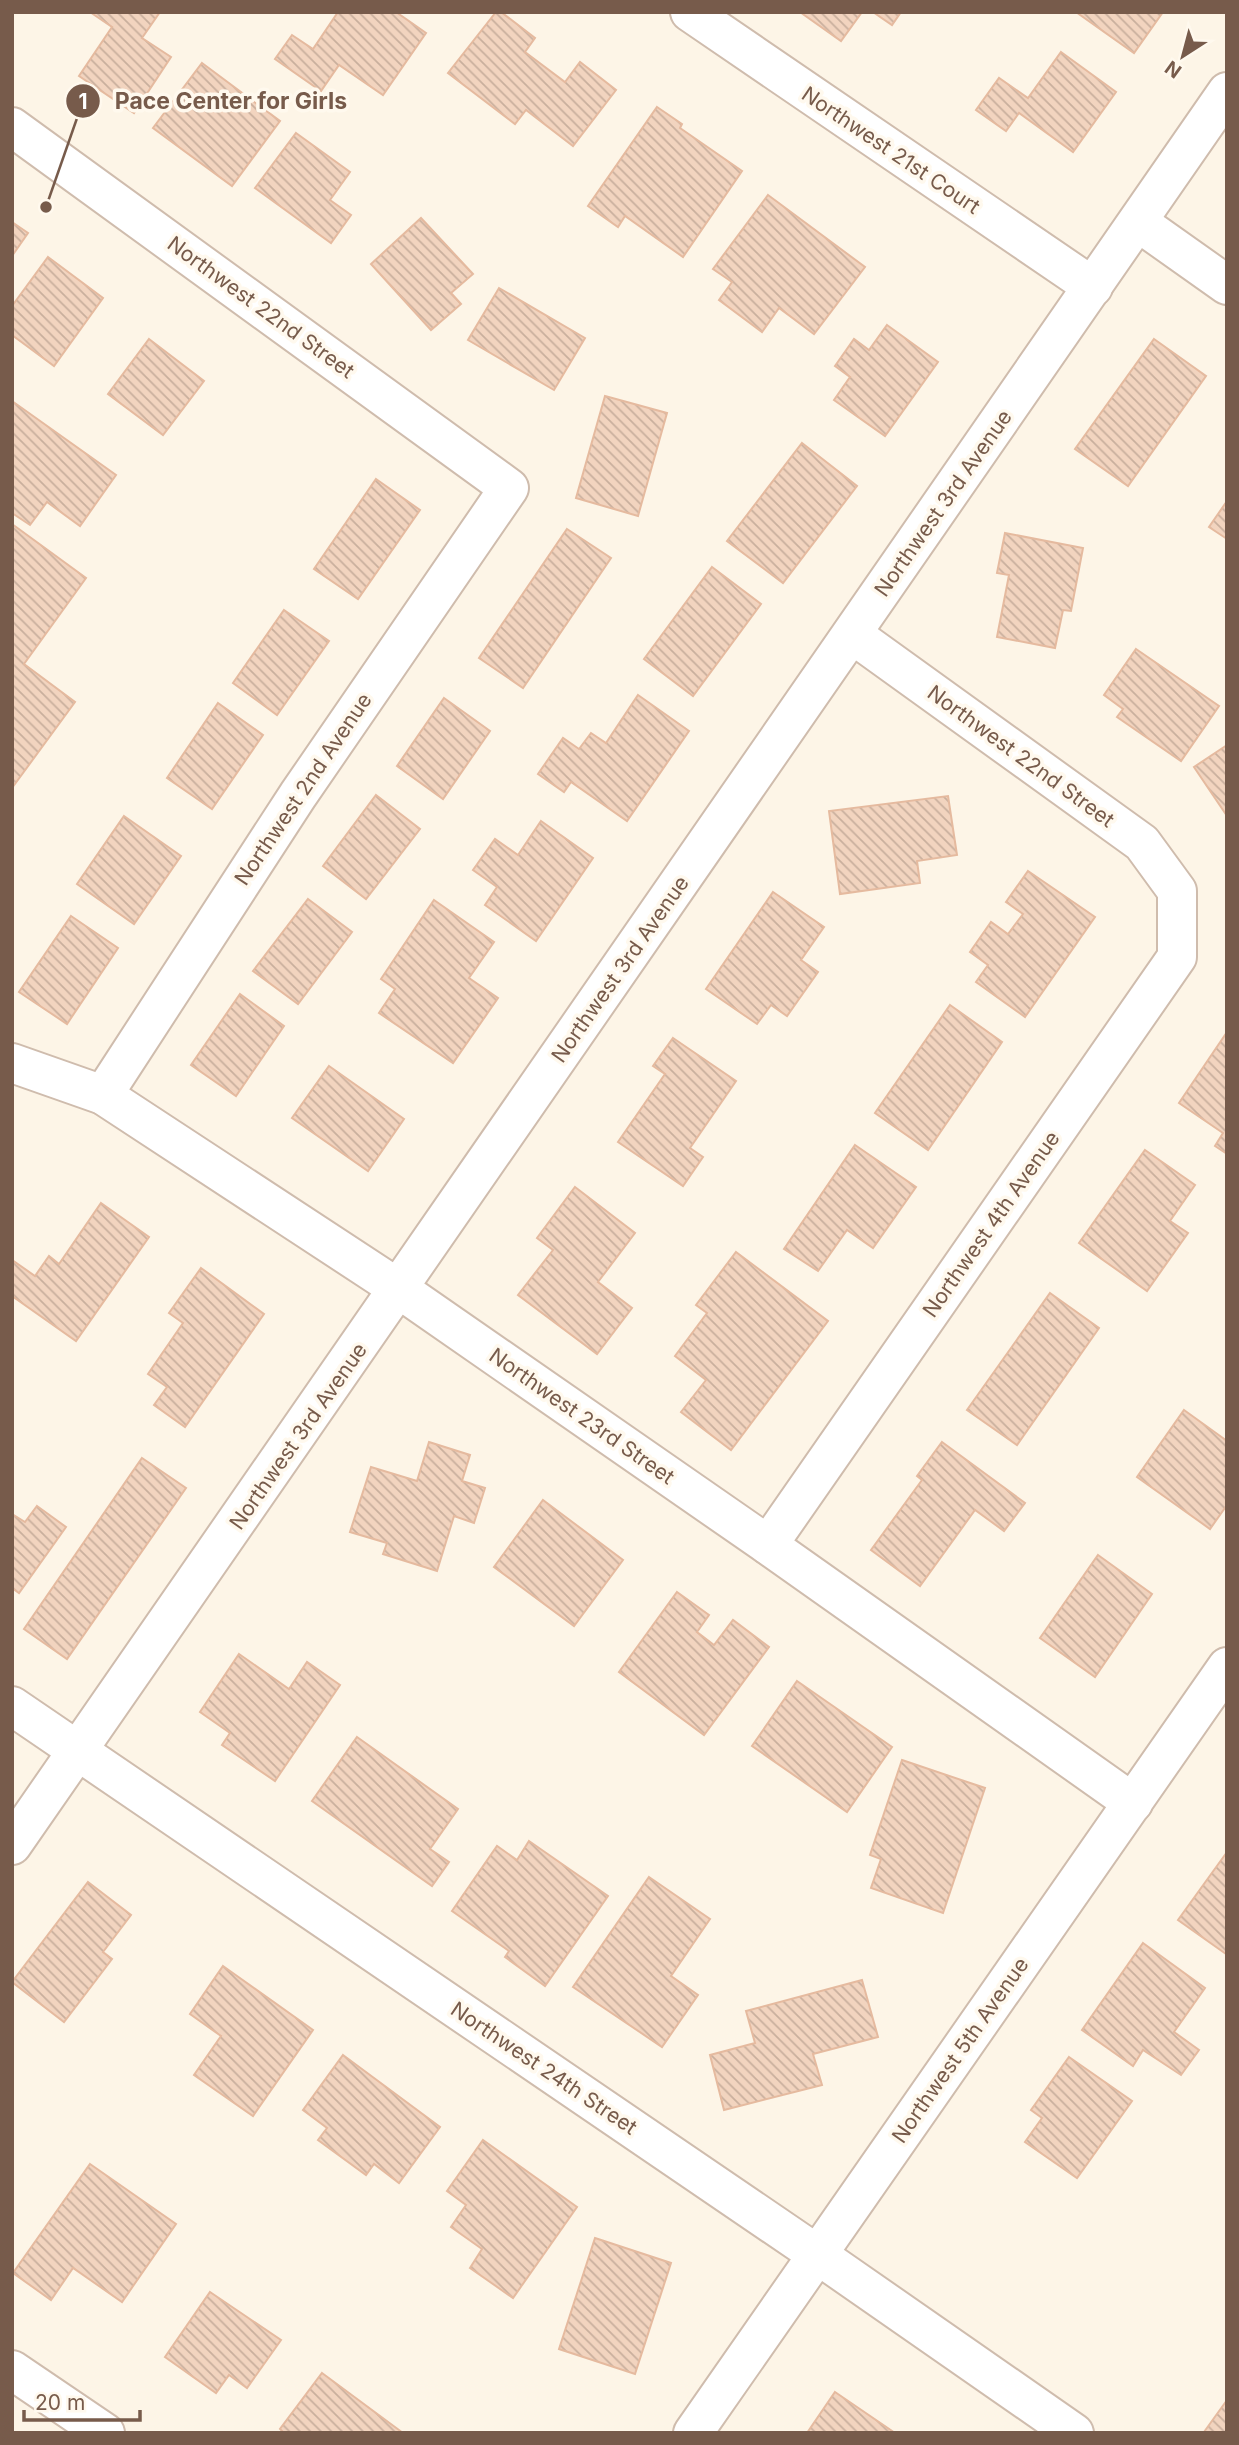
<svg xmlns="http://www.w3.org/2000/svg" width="1239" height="2445" font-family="Inter,sans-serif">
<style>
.building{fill:url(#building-back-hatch);stroke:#e5ba9f;stroke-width:2}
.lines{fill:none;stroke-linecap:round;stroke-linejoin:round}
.minor-casing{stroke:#cfbcad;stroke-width:42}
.minor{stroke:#fff;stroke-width:38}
.labels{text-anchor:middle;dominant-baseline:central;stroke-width:7;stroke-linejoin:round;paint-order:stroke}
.street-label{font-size:21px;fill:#775b4b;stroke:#fff9ee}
.leader{fill:none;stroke:#775b4b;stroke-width:2.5}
.callout-dot{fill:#775b4b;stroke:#fff9ee;stroke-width:2.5}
.mark-label{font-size:21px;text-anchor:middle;font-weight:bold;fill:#fff}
.callout-label{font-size:23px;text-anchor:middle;font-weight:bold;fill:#775b4b;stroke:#fff9ee;stroke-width:7;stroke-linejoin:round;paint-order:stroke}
</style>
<defs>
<pattern id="building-back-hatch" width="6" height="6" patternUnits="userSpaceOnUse" patternTransform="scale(1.75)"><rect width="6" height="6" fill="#f2d4bf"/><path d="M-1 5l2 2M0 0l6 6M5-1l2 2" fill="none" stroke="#c9af9d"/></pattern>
</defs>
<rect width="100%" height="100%" fill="#fdf5e7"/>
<g class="building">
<path d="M90 12H160L142 38 171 57 134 113 79 76 112 27Z"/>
<path d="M338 12H396L426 33 383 95 339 65 321 91 275 59 292 35 313 49Z"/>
<path d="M496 12H501L535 38 525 52 565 82 580 62 616 90 573 146 526 110 515 124 448 73Z"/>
<path d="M800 12H862L841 41Z"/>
<path d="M873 12H901L892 25Z"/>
<path d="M1076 12H1163L1134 53Z"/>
<path d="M1061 52 1116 92 1073 152 1019 113 1006 131 976 110 999 78 1028 98Z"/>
<path d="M202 63 280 121 232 186 153 128Z"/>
<path d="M657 107 682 124 680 128 742 171 683 257 625 216 618 227 588 206Z"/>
<path d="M296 133 350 172 330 200 351 215 331 243 255 188Z"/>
<path d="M768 195 865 267 814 334 779 308 762 332 719 300 732 282 713 269Z"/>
<path d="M421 218 473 274 451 293 461 304 431 330 371 264Z"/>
<path d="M12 222 28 233 12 256Z"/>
<path d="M48 257 103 298 54 366 12 335V306Z"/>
<path d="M499 288 585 338 554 390 468 340Z"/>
<path d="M887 325 938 362 885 436 834 400 850 377 835 366 854 339 869 350Z"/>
<path d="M149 339 204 381 163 435 108 394Z"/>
<path d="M1154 339 1206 376 1128 486 1075 449Z"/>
<path d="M605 396 667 413 638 516 576 498Z"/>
<path d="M12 401 116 475 80 526 47 502 30 525 12 513Z"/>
<path d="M802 443 857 486 783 583 727 541Z"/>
<path d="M376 479 420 510 358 599 314 569Z"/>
<path d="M1227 501V539L1209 527Z"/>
<path d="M12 524 86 578 24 664 75 702 12 788Z"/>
<path d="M567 529 611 558 523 688 479 658Z"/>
<path d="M1005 533 1083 548 1071 611 1063 610 1055 648 997 637 1009 575 997 573Z"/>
<path d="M712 567 761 604 693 696 644 659Z"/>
<path d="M284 610 329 641 277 715 233 683Z"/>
<path d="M1136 649 1219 706 1181 761 1117 717 1123 709 1104 695Z"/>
<path d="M638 695 689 731 627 821 571 782 564 792 538 774 563 738 579 749 591 733 606 743Z"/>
<path d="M444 698 490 731 443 799 397 766Z"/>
<path d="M218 703 263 735 212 809 167 778Z"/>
<path d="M1227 745V816L1194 767Z"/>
<path d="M376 795 420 829 366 899 323 866Z"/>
<path d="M948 796 957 855 917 861 920 883 840 894 829 811Z"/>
<path d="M124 816 181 856 134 924 77 884Z"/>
<path d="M541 821 593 858 536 941 485 905 497 887 473 870 495 839 518 855Z"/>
<path d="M1028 871 1095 917 1025 1017 976 982 988 965 970 952 991 922 1008 934 1023 914 1006 902Z"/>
<path d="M773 892 824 927 801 960 818 972 787 1016 771 1005 757 1024 706 989Z"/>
<path d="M308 899 352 932 298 1004 253 971Z"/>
<path d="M434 900 494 942 469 978 498 998 453 1063 379 1013 395 989 381 979Z"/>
<path d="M71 916 118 948 67 1024 19 992Z"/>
<path d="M240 994 284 1026 236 1096 191 1065Z"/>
<path d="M950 1005 1002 1042 928 1150 875 1113Z"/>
<path d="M1227 1032V1154L1215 1146 1223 1133 1179 1103Z"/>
<path d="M673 1038 736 1081 690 1148 703 1157 683 1186 618 1142 665 1074 653 1066Z"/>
<path d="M329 1066 404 1119 368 1171 292 1118Z"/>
<path d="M855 1145 916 1187 873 1248 847 1230 818 1271 784 1249Z"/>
<path d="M1145 1150 1195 1185 1170 1221 1188 1233 1147 1291 1079 1243Z"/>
<path d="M575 1187 635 1233 598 1282 632 1308 597 1354 518 1295 553 1250 537 1238Z"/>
<path d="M101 1203 149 1237 76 1341 12 1296V1260L35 1276 49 1256 59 1264Z"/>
<path d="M736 1252 828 1321 731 1450 681 1412 706 1380 675 1356 707 1313 696 1305Z"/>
<path d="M201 1268 264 1314 185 1427 154 1405 167 1387 148 1374 183 1323 169 1313Z"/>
<path d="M1050 1293 1099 1328 1017 1445 967 1410Z"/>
<path d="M1184 1410 1227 1441V1505L1210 1529 1137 1477Z"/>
<path d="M429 1442 470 1455 462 1481 485 1488 474 1523 454 1516 437 1571 383 1554 387 1543 350 1532 371 1467 417 1481Z"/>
<path d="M942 1442 1025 1503 1004 1531 975 1510 920 1586 871 1550 922 1480 917 1476Z"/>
<path d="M142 1458 186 1488 67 1659 24 1629Z"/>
<path d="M543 1500 623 1560 574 1626 494 1567Z"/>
<path d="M37 1506 66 1527 19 1593 12 1588V1514L25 1522Z"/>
<path d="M1098 1555 1152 1594 1095 1677 1040 1638Z"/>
<path d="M677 1592 709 1615 697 1632 714 1645 733 1620 769 1647 704 1735 619 1672Z"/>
<path d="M239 1654 289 1689 307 1662 340 1685 275 1781 222 1745 230 1733 200 1712Z"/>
<path d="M797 1681 892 1747 847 1812 752 1746Z"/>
<path d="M357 1737 458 1809 430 1849 449 1862 432 1886 312 1801Z"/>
<path d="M902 1760 985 1788 943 1913 871 1888 881 1859 870 1855Z"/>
<path d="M529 1841 608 1896 545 1986 505 1957 509 1951 452 1911 497 1846 517 1860Z"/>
<path d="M1227 1852V1953L1226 1954 1178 1920Z"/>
<path d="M649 1877 710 1919 671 1976 698 1995 662 2047 573 1987Z"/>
<path d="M88 1882 131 1915 103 1952 112 1959 64 2022 12 1982Z"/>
<path d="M1143 1943 1205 1988 1174 2032 1199 2050 1181 2075 1143 2050 1133 2066 1082 2030Z"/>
<path d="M223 1966 313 2030 253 2116 194 2075 221 2036 190 2014Z"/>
<path d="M862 1980 878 2037 813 2054 822 2085 724 2110 710 2055 755 2043 746 2011Z"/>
<path d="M343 2055 440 2127 399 2183 374 2164 366 2175 318 2140 327 2128 303 2110Z"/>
<path d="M1069 2057 1132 2101 1077 2178 1025 2142 1042 2118 1031 2110Z"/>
<path d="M483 2140 577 2207 513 2298 470 2268 482 2249 451 2227 466 2205 447 2191Z"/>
<path d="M90 2164 176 2224 122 2302 73 2268 51 2300 13 2273Z"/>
<path d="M595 2238 671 2263 635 2374 559 2349Z"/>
<path d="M210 2292 281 2340 247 2388 229 2375 216 2393 165 2357Z"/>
<path d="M322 2373 403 2433H284L280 2429Z"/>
<path d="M835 2392 895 2433H807Z"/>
<path d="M1227 2400V2433H1204V2432Z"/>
</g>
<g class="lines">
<defs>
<g id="minor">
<path d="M690 12 1093 287"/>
<path d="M12 127 509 488 298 795 103 1095"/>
<path d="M1138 222 1227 285"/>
<path d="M12 1063 103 1095 399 1289 768 1545 1133 1803"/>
<path d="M768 1545 1177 957V891L1142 843 852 634"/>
<path d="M12 1706 818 2255 1074 2433"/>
<path d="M12 1845 1227 92"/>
<path d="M12 2370 105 2433"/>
<path d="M693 2433 1227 1667"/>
</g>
</defs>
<use href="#minor" class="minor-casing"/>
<use href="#minor" class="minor"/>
</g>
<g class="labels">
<g class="street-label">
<text transform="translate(891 150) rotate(34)">Northwest 21st Court</text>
<text transform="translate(261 307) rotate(36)">Northwest 22nd Street</text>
<text transform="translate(943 503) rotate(-55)">Northwest 3rd Avenue</text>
<text transform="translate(1021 756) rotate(36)">Northwest 22nd Street</text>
<text transform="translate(303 789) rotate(-56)">Northwest 2nd Avenue</text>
<text transform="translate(620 969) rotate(-55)">Northwest 3rd Avenue</text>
<text transform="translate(991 1224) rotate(-55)">Northwest 4th Avenue</text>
<text transform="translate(582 1416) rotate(35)">Northwest 23rd Street</text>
<text transform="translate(298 1436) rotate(-55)">Northwest 3rd Avenue</text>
<text transform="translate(960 2050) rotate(-55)">Northwest 5th Avenue</text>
<text transform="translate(544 2068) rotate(34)">Northwest 24th Street</text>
</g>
</g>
<path class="leader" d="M46 207L83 101"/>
<g class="callout-dot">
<circle cx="46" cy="207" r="7"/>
<circle cx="83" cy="101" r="18"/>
</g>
<g class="mark-label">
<text x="83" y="109">1</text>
</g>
<g class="callout-label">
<text x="231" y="109">Pace Center for Girls</text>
</g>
<rect width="1239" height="2445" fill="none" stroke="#775b4b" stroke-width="28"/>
<g transform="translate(1183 56) rotate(216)" stroke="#fff9ee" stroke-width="5" paint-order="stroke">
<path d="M0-5L12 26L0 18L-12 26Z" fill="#775b4b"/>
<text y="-10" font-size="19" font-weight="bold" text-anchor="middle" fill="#775b4b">N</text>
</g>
<path d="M24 2410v10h116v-10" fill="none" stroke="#775b4b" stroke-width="3.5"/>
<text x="35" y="2410" font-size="21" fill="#775b4b" stroke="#fff9ee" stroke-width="5" paint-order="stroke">20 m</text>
</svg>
